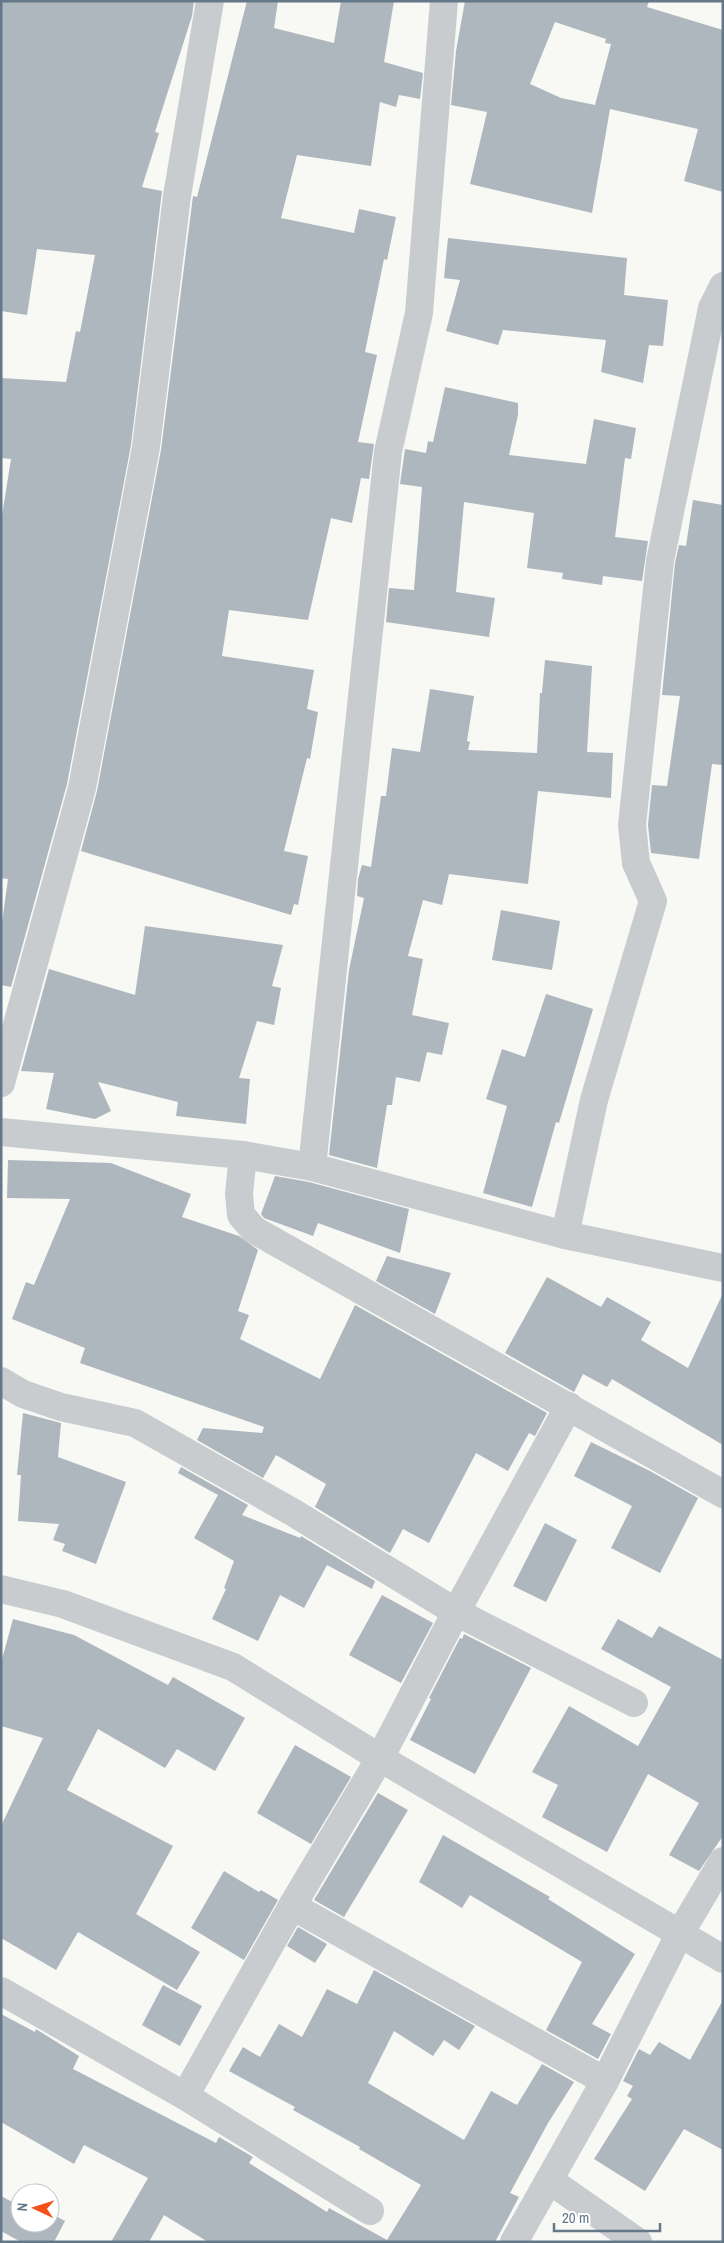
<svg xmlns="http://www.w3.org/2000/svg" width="724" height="2243" font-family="'Archivo Narrow',sans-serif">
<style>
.building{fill:#aeb7bd;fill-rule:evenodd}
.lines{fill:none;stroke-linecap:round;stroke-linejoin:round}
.minor{stroke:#c8cccf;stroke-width:28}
</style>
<rect width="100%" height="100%" fill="#f8f8f5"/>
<g class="building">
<path d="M1 1H194L192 16 155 132 159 133 142 187 162 191 131 445 67 784 11 987 1 985V930L8 879 1 878V522L11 459 1 458V378L66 382 76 331 80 332 95 255 37 249 27 315 1 311Z"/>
<path d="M247 1H278L274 28 334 43 341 1H394L384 62 423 73 420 99 399 95 396 107 380 102 371 166 297 155 281 218 354 233 359 209 396 217 387 260 384 259 365 352 377 355 358 442 374 444 369 479 361 478 352 523 331 518 308 620 229 610 222 656 314 670 307 709 318 712 310 759 307 758 284 851 308 856 298 905 294 904 291 915 81 851 97 791 161 450 193 196 197 197Z"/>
<path d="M465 1H649L647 7 723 30V192L684 181 698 129 610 109 592 213 470 184 487 112 451 105 456 51ZM555 22 606 39 605 43 611 44 595 105 561 98 530 84Z"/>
<path d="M448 238 627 258 624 295 668 300 663 346 649 345 643 383 601 372 606 340 503 330 498 345 446 331 460 280 444 278Z"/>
<path d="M445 387 518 403V415L509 455 586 464 594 419 636 428 631 459 625 458 615 537 648 541 642 581 603 576 602 585 562 579 563 573 527 568 534 513 464 502 456 592 495 598 489 637 386 622 389 588 414 590 422 487 400 484 405 449 426 453 428 441 433 442Z"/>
<path d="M693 500 723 505V765L712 764 699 859 651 853 648 825 652 785 667 786 680 696 662 695 675 563 679 545 686 546Z"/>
<path d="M545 660 592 666 587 752 613 753 611 798 538 791 528 884 449 874 442 905 423 900 408 956 423 959 412 1015 449 1023 442 1055 427 1052 420 1082 396 1077 392 1105H387L377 1168 329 1155 349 970 364 898 357 896 358 879 362 865 371 867 381 796H386L392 748 420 752 430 689 474 696 467 741 470 742 468 750 537 753 540 693H542Z"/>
<path d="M501 910 560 921 552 970 492 960Z"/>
<path d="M145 926 283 945 272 986 281 988 274 1025 257 1021 239 1078 250 1079 246 1124 176 1116 178 1102 98 1082 111 1111 95 1119 46 1109 54 1073 21 1071 49 969 135 995Z"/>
<path d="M546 994 593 1009 559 1123 556 1122 532 1207 483 1193 507 1106 486 1099 502 1049 525 1057Z"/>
<path d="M8 1160 111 1163 191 1194 182 1217 239 1236 258 1250 238 1311 249 1315 240 1339 320 1379 355 1305 547 1413 535 1436 529 1433 508 1471 476 1453 429 1543 403 1529 390 1553 315 1507 326 1484 276 1455 263 1478 197 1440 203 1428 262 1433 264 1427 80 1363 85 1348 12 1319 26 1282 34 1285 70 1199 7 1198Z"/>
<path d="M275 1176 309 1182 409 1209 400 1253 318 1223 313 1236 264 1218 261 1214Z"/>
<path d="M387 1256 451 1273 435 1314 376 1281Z"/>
<path d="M547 1277 601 1307 607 1297 651 1322 641 1340 688 1368 723 1293V1445L612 1379 607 1387 583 1374 574 1392 505 1353Z"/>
<path d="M23 1413 61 1423 58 1457 126 1482 96 1564 62 1551 65 1544 53 1540 59 1524 18 1521 21 1475H17Z"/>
<path d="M591 1442 650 1471 698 1498 660 1573 611 1548 632 1506 574 1476Z"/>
<path d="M181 1467 248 1505 242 1515 300 1538 301 1536 375 1581 372 1589 327 1565 304 1608 280 1595 258 1641 212 1619 226 1589 224 1588 234 1561 194 1538 218 1495 178 1473Z"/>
<path d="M545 1523 577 1540 546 1602 513 1586Z"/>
<path d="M382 1595 433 1623 401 1683 349 1655Z"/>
<path d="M13 1619 74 1635 168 1685 173 1677 245 1718 215 1771 177 1749 165 1768 98 1729 67 1790 173 1846 136 1914 200 1952 177 1990 78 1932 56 1970 1 1938V1826L43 1738 1 1726V1663Z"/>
<path d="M618 1619 652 1638 659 1626 723 1660V1836L699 1871 669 1855 699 1803 648 1774 607 1852 542 1817 558 1785 532 1772 569 1706 638 1746 671 1687 601 1649Z"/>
<path d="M464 1634 531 1668 475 1774 410 1740 431 1699 429 1698 460 1638 462 1639Z"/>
<path d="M295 1745 351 1777 311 1844 257 1813Z"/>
<path d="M378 1793 408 1810 344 1917 314 1900Z"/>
<path d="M443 1835 550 1897 548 1899 635 1954 592 2024 611 2034 598 2059 546 2030 582 1962 470 1895 462 1908 419 1882Z"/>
<path d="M224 1871 259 1892 261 1890 278 1900 244 1960 191 1928Z"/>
<path d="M298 1927 327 1944 315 1963 287 1946Z"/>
<path d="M374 1970 475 2026 459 2050 444 2040 433 2056 394 2031 368 2083 464 2140 491 2091 517 2105 542 2064 574 2082 548 2123 510 2193 519 2197 495 2242H208L164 2215 149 2242H111L148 2178 84 2145 74 2164 1 2122V2014L35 2032 36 2029 79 2056 73 2069 216 2143 219 2137 253 2157 249 2163 327 2212 329 2208 387 2240 421 2185 359 2149 360 2147 293 2110 295 2107 229 2071 243 2047 260 2057 279 2024 302 2037 327 1989 357 2004Z"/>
<path d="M163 1985 202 2006 180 2046 142 2025Z"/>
<path d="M723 2000V2150L684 2129 645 2191 594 2159 632 2099 627 2096 633 2086 623 2081 639 2049 650 2055 659 2042 690 2060Z"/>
<path d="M1 2196 20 2206V2223H50V2213L65 2221 54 2242H21L1 2231Z"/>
</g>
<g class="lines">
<g class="minor">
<path d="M1 1083 82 788 146 447 177 196 210 1"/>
<path d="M1 1132 243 1155 312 1167 565 1235 723 1268"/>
<path d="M243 1155 239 1194 241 1215 254 1230 723 1494"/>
<path d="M312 1167 388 452 419 313 444 1"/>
<path d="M565 1235 594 1100 653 901 636 863 632 825 660 561 712 308 723 286"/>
<path d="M1 1381 23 1394 61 1407 135 1423 294 1513 456 1612 634 1703"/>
<path d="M1 1589 63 1604 233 1667 380 1758 723 1959"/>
<path d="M292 1906 605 2081"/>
<path d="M1 1991 185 2096 370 2211"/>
<path d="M185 2096 292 1906 380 1758 456 1612 569 1406"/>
<path d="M549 2180 638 2242"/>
<path d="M514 2242 605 2081 679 1935 723 1861"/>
</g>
</g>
<rect width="724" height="2243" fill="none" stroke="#647889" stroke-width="5"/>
<g transform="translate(35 2208) rotate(274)"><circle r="24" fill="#ffffff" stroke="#c1c9d0"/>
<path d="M0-4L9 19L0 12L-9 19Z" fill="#f45019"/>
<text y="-8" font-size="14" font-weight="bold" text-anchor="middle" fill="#647889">N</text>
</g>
<path d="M554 2223v8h106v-8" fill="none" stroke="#647889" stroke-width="2.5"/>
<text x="562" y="2223" font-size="15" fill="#647889" stroke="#ffffff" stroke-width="4" paint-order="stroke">20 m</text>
</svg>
